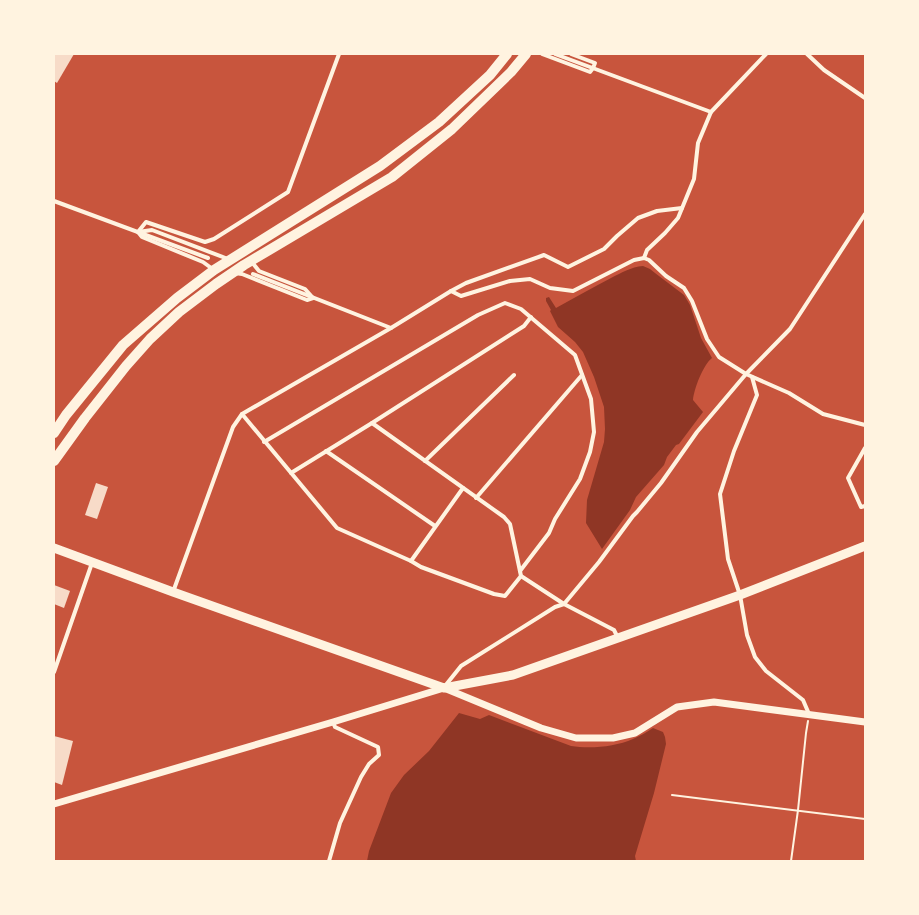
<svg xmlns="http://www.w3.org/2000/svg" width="919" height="915" font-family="Arial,sans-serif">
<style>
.water{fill:#8f3625}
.building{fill:#f7dbc8}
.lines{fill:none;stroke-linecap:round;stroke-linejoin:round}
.path{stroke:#fff3e0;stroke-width:2}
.minor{stroke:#fff3e0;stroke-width:4}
.tertiary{stroke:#fff3e0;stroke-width:7}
.primary{stroke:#fff3e0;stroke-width:9}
.trunk{stroke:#fff3e0;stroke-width:10}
</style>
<rect width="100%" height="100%" fill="#c8553d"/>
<g class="water">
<path d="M643 266 650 269 655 273 684 295 690 305 701 338 712 358C703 365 694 389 693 400L703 412 679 444 676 445 667 457 664 465 636 497 630 510 602 549 586 523 587 500 604 442 605 429 604 407 594 377 583 352 575 342 558 327 550 311 551 310 546 301V298L549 297 556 308C574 298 592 288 611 278 621 273 631 267 643 266Z"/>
<path d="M459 713 480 719 489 715 571 746C590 749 615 747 633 739 640 736 647 732 653 728L663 732 665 737 666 744 654 793 635 856 636 861H367L369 851 391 793 404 775 429 751Z"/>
</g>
<g class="building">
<path d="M54 54H74L57 83 54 81Z"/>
<path d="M96 483 108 487 97 519 85 515Z"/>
<path d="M54 585 70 591 64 608 54 604Z"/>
<path d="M54 736 73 741 62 785 54 782Z"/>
</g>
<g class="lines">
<g class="path">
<path d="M672 795 865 819"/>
<path d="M791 861 798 810 806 733 808 721"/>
</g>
<g class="minor">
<path d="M542 54 590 72 593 68 595 63 571 54"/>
<path d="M555 54 711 112"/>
<path d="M807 54 824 70 865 98"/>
<path d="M54 201 208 258"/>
<path d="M138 232 146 222 205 242 214 239 288 192 339 54"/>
<path d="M644 258 647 250 665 233 678 218 694 179 698 143 711 112 766 54"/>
<path d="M214 270 203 262 142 237 138 232 152 230 228 259"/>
<path d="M235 273 242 274 307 300 313 298 305 289 259 271 251 261"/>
<path d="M253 274 391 328"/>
<path d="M451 291 461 296 510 281 530 279 550 288 573 291 634 260 644 258 649 260 666 276 684 288 692 301 707 339 719 357 746 374 789 393 823 414 865 425"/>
<path d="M752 377 757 395 734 451 720 494 728 559 740 595 747 635 755 657 766 671 803 700 809 714"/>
<path d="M242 414 337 528 411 561 463 488"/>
<path d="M372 423 504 517 510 524 521 576 564 604 614 630 618 638"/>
<path d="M264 442 478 315 505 303 521 309 575 355 591 399 594 432 590 452 580 479 555 519 549 533 520 571"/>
<path d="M865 448 848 478 861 507 865 506"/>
<path d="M326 451 435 526"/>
<path d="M425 461 514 375"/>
<path d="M291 473 372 423 524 326 531 317"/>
<path d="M476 498 582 375"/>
<path d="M411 561 421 567 494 594 505 596 521 576"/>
<path d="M173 592 233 427 242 414 391 328 451 291 466 283 544 255 568 267 604 249 617 236 638 218 657 211 682 208"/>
<path d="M54 672 92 563"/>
<path d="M445 686 461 666 555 607 564 604 599 562 633 516 637 512 661 483 697 432 746 374 790 329 865 214"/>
<path d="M329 861 340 823 361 777 369 764 379 755 378 747 335 727 333 722"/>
</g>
<path class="tertiary" d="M54 804 333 722 444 688 541 728 576 738H613L635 733 677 707 714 702 865 722"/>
<path class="primary" d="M54 548 173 592 444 688 513 675 740 595 865 546"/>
<g class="trunk">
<path d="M54 433 66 415 123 345 177 298 214 270 380 166 439 122 490 75 507 54"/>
<path d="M54 461 85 418 126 366 150 339 179 312 216 284 244 265 392 177 452 129 511 72 526 54"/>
</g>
</g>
<rect width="919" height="915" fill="none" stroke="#fff3e0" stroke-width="110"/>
</svg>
